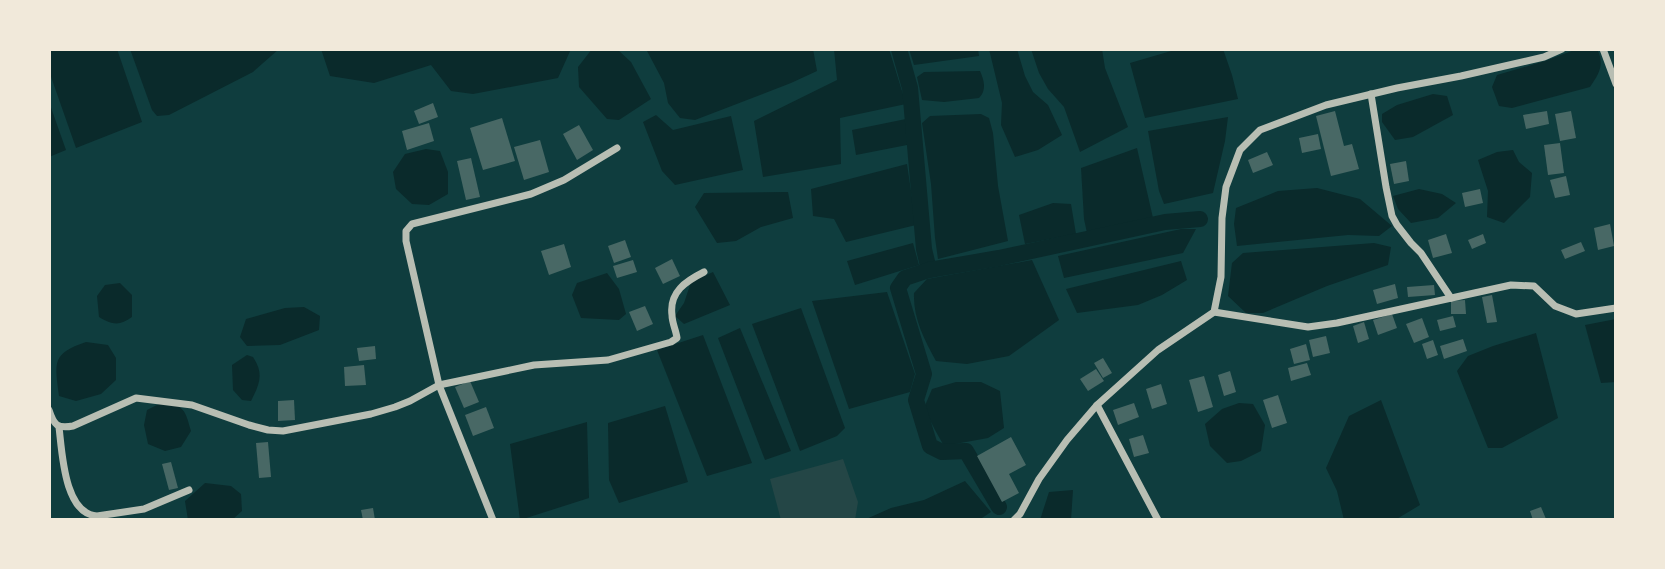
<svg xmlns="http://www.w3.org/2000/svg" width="1665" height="569" font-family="'Zilla Slab',serif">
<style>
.green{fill:#244646}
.water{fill:#0a2a2b}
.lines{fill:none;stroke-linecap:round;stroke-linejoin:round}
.canal{stroke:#0a2a2b;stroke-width:16}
.building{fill:#486865}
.minor{stroke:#b8beb3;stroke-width:7}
</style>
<rect width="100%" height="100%" fill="#0f3d3e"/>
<path class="green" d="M843 459 858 502 855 520H781L770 479Z"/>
<g class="water">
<path d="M49 49H117L142 122 76 148 49 71Z"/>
<path d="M130 49H279L253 72 169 115 157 116 152 110Z"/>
<path d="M321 49H571L558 78 473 94 451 91 431 65 374 83 330 76Z"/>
<path d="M592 49H617L631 62 651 99 619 120 607 119 579 87 578 67Z"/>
<path d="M646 49H813L817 71 791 83 695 120 680 118 668 103 664 83Z"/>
<path d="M834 49H889L906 104 840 118 841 164 763 177 754 121 837 80Z"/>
<path d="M909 49H978L979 56 914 65Z"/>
<path d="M989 49H1017L1025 76 1033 92 1048 105 1062 135 1038 150 1015 157 1001 125 1002 103Z"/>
<path d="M1031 49H1102L1105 68 1128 127 1080 152 1064 107 1048 89 1039 73Z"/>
<path d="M1178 49H1223L1232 75 1238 99 1145 118 1130 63Z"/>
<path d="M1577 49H1597C1605 65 1599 74 1590 87L1512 108 1499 106 1492 87 1497 75 1545 61Z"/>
<path d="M980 71C984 80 987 90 979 98L944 102 922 100 917 77 924 72Z"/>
<path d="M1433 94 1447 96 1453 115 1413 137 1395 140 1382 122V114L1397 105Z"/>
<path d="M49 102 66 150 49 157Z"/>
<path d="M981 114 989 118 993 133 998 186 1008 241 938 259 935 238 931 184 922 123 930 116Z"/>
<path d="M656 115 673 130 731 116 743 170 675 185 662 171 643 122Z"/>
<path d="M1228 117 1225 141 1213 193 1164 204 1159 191 1148 131Z"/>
<path d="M906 119 907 145 856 155 852 130Z"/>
<path d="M1137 148 1153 218 1087 233 1084 219 1081 168Z"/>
<path d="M426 149 440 151 448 172V194L429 205 412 204 396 189 393 172 405 154Z"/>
<path d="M1513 150 1519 162 1532 173 1530 197 1504 223 1487 217 1488 191 1478 160 1497 152Z"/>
<path d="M907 164 916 225 846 242 834 219 813 216 811 189Z"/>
<path d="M1317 188 1360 199 1392 226 1379 236 1348 235 1237 246 1234 224 1236 208 1278 191Z"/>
<path d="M1419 189 1442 194 1456 203 1438 218 1411 223 1398 209 1393 196Z"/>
<path d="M788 192 793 218 761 227 736 241 717 243 695 207 704 193Z"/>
<path d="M1053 203 1071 204 1076 234 1025 244 1019 215Z"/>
<path d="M1181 229H1196L1183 253 1064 278 1058 256Z"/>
<path d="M913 243 919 265 855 285 847 261Z"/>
<path d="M1374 243 1391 247 1388 265 1327 286 1263 313H1246L1228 296 1232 263 1243 253Z"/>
<path d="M1032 260 1059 320 1009 356 967 364 936 361C924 339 913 318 914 293L927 279Z"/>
<path d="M1181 261 1187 280 1162 295 1138 305 1077 313 1066 289Z"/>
<path d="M713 272 730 305 684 324 675 316 684 303 691 282Z"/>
<path d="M607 273 619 289 626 314 619 320 581 318 572 295 577 283Z"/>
<path d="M120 283 132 295V317C120 326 112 325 99 317L97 296 105 285Z"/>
<path d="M887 292 915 374 910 392 849 409 812 301Z"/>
<path d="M304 307 320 316 319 330 280 345 247 346 240 337 246 319 285 308Z"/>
<path d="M801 308 845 428 837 436 800 451 752 324Z"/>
<path d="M1616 319V382L1601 383 1585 325Z"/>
<path d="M740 328 791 451 765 460 718 338Z"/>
<path d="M1536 333 1558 418 1502 448H1488L1457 371 1468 356 1493 346Z"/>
<path d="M703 335 752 463 707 476 657 350Z"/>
<path d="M86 342 108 345 116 358V380L101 394 76 401 59 396C55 362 51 354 86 342Z"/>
<path d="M247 355 253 357C264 374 260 383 251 401L242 400 233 390 232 365Z"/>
<path d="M956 382H981L1000 391 1004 428 988 438 944 446 935 430 924 408 932 389Z"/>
<path d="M1381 400 1420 505 1395 520H1344L1337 491 1326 468 1349 416Z"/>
<path d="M163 402C185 406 185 410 191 431L181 447 165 451 148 444 144 425 147 410Z"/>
<path d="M1239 403 1253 404 1265 425 1261 451 1241 461 1227 463 1210 446 1205 424 1222 409Z"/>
<path d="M665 406 688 482 619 503 609 480 608 423Z"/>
<path d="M587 422 589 498 520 520 510 444Z"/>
<path d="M965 481 991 512 979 520H864L891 508 924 500Z"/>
<path d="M205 483 231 486 241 494 242 511 232 520H188L185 501Z"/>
<path d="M1073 490 1071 520H1040L1049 492Z"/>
</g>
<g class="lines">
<g class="canal">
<path d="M899 49 910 88 924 249 929 270"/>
<path d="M999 507 966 451 942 452 930 446 916 400 924 374 898 288 905 278 929 270 999 258 1165 222 1200 219"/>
</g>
</g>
<g class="building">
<path d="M433 103 438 117 419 124 414 111Z"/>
<path d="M1335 111 1344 146 1352 144 1359 169 1331 176 1316 116Z"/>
<path d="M1547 111 1549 124 1526 129 1523 115Z"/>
<path d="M1571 111 1576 138 1560 141 1555 114Z"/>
<path d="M502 118 515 161 483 170 470 128Z"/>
<path d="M429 123 434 141 407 150 402 131Z"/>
<path d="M579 125 593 150 577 160 563 134Z"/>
<path d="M1318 134 1321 149 1302 153 1299 138Z"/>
<path d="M540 140 549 172 524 180 514 147Z"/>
<path d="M1560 143 1564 173 1548 175 1544 145Z"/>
<path d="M1267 152 1273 165 1253 173 1248 160Z"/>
<path d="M471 158 480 197 466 200 457 161Z"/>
<path d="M1406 161 1409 181 1394 184 1390 164Z"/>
<path d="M1566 176 1570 195 1555 198 1550 180Z"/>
<path d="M1480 189 1483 203 1465 207 1462 193Z"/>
<path d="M1610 224 1614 246 1598 250 1594 228Z"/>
<path d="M1446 234 1452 253 1433 258 1428 240Z"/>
<path d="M1483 234 1486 243 1472 249 1468 240Z"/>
<path d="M625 240 631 257 614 263 608 246Z"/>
<path d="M1581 242 1585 251 1565 259 1561 250Z"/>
<path d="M564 244 571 267 549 275 541 251Z"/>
<path d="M672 259 680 276 663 284 655 268Z"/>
<path d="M633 260 637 272 617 278 613 266Z"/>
<path d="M1395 284 1398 298 1377 304 1373 290Z"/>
<path d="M1434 285 1435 295 1408 297 1407 287Z"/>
<path d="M1492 295 1497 322 1487 323 1482 297Z"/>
<path d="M1465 300 1466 314H1451V301Z"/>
<path d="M645 306 653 324 637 331 629 312Z"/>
<path d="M1392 314 1397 328 1378 335 1373 320Z"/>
<path d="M1453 316 1456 327 1440 331 1437 320Z"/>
<path d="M1422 318 1429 337 1414 343 1406 324Z"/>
<path d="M1364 322 1369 339 1358 343 1353 326Z"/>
<path d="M1326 336 1330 353 1313 357 1309 340Z"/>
<path d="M1463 339 1467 351 1444 359 1440 346Z"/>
<path d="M1433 340 1438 355 1427 359 1422 344Z"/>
<path d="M1306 344 1310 360 1294 364 1290 349Z"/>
<path d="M375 346 376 359 359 361 357 348Z"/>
<path d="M1103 358 1112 373 1103 378 1094 363Z"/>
<path d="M1307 363 1311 375 1291 381 1288 368Z"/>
<path d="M364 365 366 385 345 386 344 367Z"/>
<path d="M1096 369 1104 381 1088 391 1080 379Z"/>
<path d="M1230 371 1236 392 1224 396 1218 375Z"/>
<path d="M1204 376 1213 407 1198 412 1189 380Z"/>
<path d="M470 381 479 402 464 408 455 387Z"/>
<path d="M1161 384 1167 404 1152 409 1146 389Z"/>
<path d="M1278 395 1287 423 1272 428 1263 400Z"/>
<path d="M294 400 295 420 278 421V401Z"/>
<path d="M1134 403 1139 417 1118 425 1113 410Z"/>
<path d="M486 407 494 428 473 436 465 415Z"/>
<path d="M1143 435 1149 453 1134 457 1129 439Z"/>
<path d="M1011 437 1026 465 1009 474 1019 493 1002 502 977 456Z"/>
<path d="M268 442 271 477 259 478 256 443Z"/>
<path d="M171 462 178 488 169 490 162 464Z"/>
<path d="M1541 507 1546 519 1533 520 1530 511Z"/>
<path d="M373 508 375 520H363L361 510Z"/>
</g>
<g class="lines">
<g class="minor">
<path d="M1603 49 1616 84"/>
<path d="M1371 94 1386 187 1392 216 1397 225 1411 243 1421 253 1451 298"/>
<path d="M1214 312 1308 327 1337 323 1511 285 1534 286 1555 306 1576 314 1616 308"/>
<path d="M1097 405 1158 520"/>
<path d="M49 410C54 425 57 429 73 426L136 398 192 405 249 425 268 430 283 431 371 414 395 407 410 401 439 385 534 365 608 360 671 342 677 338C676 330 672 323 672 315 669 292 686 281 704 272"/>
<path d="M59 427C62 451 64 514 97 516L144 509 189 490"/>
<path d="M493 520 439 385 406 241V231L412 224 531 194 564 180 617 148"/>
<path d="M1014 520 1020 514 1039 479 1067 440 1097 405 1158 350 1214 312 1221 277 1222 218 1226 187 1240 150 1260 130 1326 105 1397 88 1461 76 1544 57 1562 49"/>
</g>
</g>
<rect width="1665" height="569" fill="none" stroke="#f1e9da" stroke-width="102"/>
</svg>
